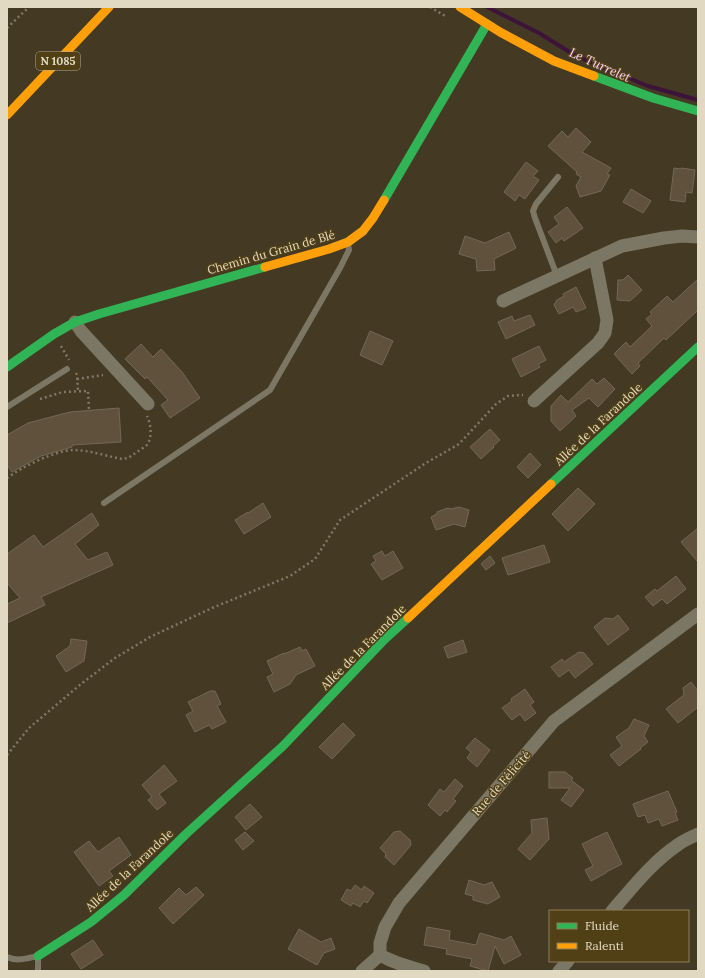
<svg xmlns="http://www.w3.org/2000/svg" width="705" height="978" font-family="Lora,serif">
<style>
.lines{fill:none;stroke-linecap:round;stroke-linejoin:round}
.stream{stroke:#3d133b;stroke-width:4}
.building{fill:#5f513c;stroke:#726857}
.path{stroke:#7f7869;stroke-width:2.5;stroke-dasharray:2 3;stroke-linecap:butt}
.lane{stroke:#7c7664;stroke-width:6}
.street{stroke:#7c7664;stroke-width:13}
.fast{stroke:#30b455;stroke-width:9}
.slow{stroke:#ff9f0a;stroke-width:9}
.labels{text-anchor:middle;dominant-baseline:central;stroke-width:3;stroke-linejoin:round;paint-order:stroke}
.shield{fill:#514016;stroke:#b6ab8f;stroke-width:1}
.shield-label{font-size:11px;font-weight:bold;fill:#e2d9c3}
.street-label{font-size:12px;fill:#e2d9c3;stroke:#514016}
.water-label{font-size:13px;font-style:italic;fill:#fcd0fc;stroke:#514016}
</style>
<rect width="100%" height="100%" fill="#443a23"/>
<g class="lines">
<path class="stream" d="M487 7 539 33 576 56 648 86 698 100"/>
</g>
<g class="building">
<path d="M576 128 591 142 582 152 611 168 607 174 610 175 601 191 580 197 576 186 581 177 576 174 577 172 548 146 562 131 568 137Z"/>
<path d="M526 162 538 171 533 176 539 180 525 199 519 195 515 201 504 192Z"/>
<path d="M674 168 681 169V168L695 170 692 193 686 192 685 202 670 200Z"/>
<path d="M631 189 651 201 643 213 623 202Z"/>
<path d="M567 207 583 228 564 241 562 238 556 243 548 232 559 224 554 217Z"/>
<path d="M509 232 516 248 494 259 495 270 477 271 476 259 459 254 465 236 485 243Z"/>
<path d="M628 275 642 290 630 301 617 300 618 280H623Z"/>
<path d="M698 279V310L666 340 664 338 638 363 640 366 632 374 614 354 626 342 630 347 652 326 646 319 652 314 650 312 667 296 673 302Z"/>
<path d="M576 287 586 308 576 312 573 307 559 314 554 305 557 300 564 296 563 294Z"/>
<path d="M530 315 535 325 506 339 498 322 512 316 514 321Z"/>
<path d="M370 331 393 341 382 365 360 355Z"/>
<path d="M141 344 153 357 161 349 182 372 200 398 170 418 161 405 168 400 147 377 145 379 125 359Z"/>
<path d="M539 346 546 360 538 364 540 367 521 377 512 359Z"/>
<path d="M604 378 615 389 598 407 589 398 572 410 576 416 560 431 551 421V406L561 395 568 402 592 379 597 384Z"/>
<path d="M119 408 121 442 72 445V447L41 456 12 472 7 465V435L28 423 70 412Z"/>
<path d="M490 429 500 440 493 446 494 447 481 459 470 447Z"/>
<path d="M530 453 541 465 528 478 517 467Z"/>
<path d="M578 488 595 504 568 531 552 514Z"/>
<path d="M263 503 271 517 244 534 235 520 248 512V513Z"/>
<path d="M459 507 469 510 465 527 454 524 436 530 431 517 437 514V512L448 508 451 509Z"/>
<path d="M92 513 99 525 75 544 88 560 107 552 113 565 41 597 45 605 7 623V604L20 598 7 583V554L34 535 43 547Z"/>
<path d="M698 528V562L681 542Z"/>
<path d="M544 545 550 562 508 575 502 558Z"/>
<path d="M382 551 385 556 393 551 403 568 382 580 371 564 376 561 373 556Z"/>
<path d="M490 556 495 563 486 570 481 564Z"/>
<path d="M676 576 686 589 667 604 662 599 653 606 645 597 655 589 657 591Z"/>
<path d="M618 615 629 629 608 645 594 627 605 618 613 619Z"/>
<path d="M71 639 87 641 84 661 66 672 56 656 70 646Z"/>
<path d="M463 640 467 652 448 658 444 647Z"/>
<path d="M300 647 302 651 306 649 315 666 296 675 290 684 274 692 267 677 273 674 267 661 284 653V654Z"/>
<path d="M579 652 584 653 593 664 575 678 569 670 559 677 551 667 562 659 564 662Z"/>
<path d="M691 682 698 691V707L678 723 666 709 684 695 683 688Z"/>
<path d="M525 689 534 702 530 705 536 713 525 721 520 714 512 720 502 708 512 701 511 699Z"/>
<path d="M210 691H215L221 704 217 706 226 722 212 729 209 725 195 732 186 715 193 711 188 702Z"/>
<path d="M634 719 649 725 644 736 648 742 640 748 641 749 619 766 610 755 622 746 616 737 629 728Z"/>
<path d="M343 723 355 735 332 759 319 747Z"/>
<path d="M475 738 490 750 477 767 467 758 471 752 466 748Z"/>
<path d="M164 765 177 781 159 794 166 803 157 810 148 800 152 797 142 785Z"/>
<path d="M549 772H565L573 778 571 780 584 790 571 807 561 800 570 788H549Z"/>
<path d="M455 779 463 786 453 799 456 801 447 812 445 810 440 816 428 805 440 789 444 792Z"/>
<path d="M668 791 677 812 675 813 678 820 662 826 659 819 648 823 645 815 638 817 633 804Z"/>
<path d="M250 804 262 817 246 830 235 817Z"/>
<path d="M547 818 549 839 530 860 518 849 532 833 531 820Z"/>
<path d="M400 831 410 840 411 845 394 865 385 857 386 854 380 848 394 832Z"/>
<path d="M245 832 254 841 243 850 235 840Z"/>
<path d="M607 832 622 864 606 872V873L591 881 585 870 593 866 582 844Z"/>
<path d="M119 837 131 855 109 871 113 876 99 886 74 852 89 841 98 852Z"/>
<path d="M469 880 484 885 492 882 500 897 488 904 473 900V896L465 894Z"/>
<path d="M355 885 362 890 364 886 374 893 367 903 364 901 360 907 353 903 351 906 341 900 347 889 351 891Z"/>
<path d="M196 887 204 895 173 924 159 908 179 888 186 895Z"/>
<path d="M427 927 450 931 449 940 476 945 480 933 504 940 511 936 521 955 504 964 495 946 488 971 470 966 472 959 446 954 447 949 424 945Z"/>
<path d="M299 929 321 942 331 938 335 949 324 953 317 965 288 949Z"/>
<path d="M93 940 103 955 81 969 71 954Z"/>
</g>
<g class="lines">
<g class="path">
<path d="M430 7 447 17"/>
<path d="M7 28 29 7"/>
<path d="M61 346 69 360"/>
<path d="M76 373 77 375 78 391"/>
<path d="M77 379 103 375"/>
<path d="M40 399 63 392 88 391 89 410"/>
<path d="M7 478C22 467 54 451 73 450 89 450 106 456 122 459L128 458 146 446C153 438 151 424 147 416"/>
<path d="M7 755 29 728 81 684 115 658 150 637 212 608 290 576 315 559 340 520 426 463 459 444 496 404 508 396 521 395H523"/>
</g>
<g class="lane">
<path d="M557 276 535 218 533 211 536 204 558 177"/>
<path d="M7 407 67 369"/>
<path d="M104 503 270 390 340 268 349 250 348 244"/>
<path d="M7 957C17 962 28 958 38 956V971"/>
</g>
<g class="street">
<path d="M503 301 622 246 664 238 682 236 698 237"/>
<path d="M75 322 81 331 148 404"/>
<path d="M534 401 598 343 605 333 607 320 595 258"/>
<path d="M612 911C633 887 652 862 679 844 685 840 692 837 698 834"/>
<path d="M362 971 380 955"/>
<path d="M424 971C409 967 394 963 380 955V943L385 927 399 903 554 721 698 614"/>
<path d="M559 971 568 961"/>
</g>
<g class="fast">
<path d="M594 76 653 98 698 111"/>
<path d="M384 200 487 24"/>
<path d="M7 367 54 334 75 322 99 314 265 267"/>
<path d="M551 484 698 347"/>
<path d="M38 956 91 922 124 895 186 834 283 746 384 640 408 618"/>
</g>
<g class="slow">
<path d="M460 7 500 32 554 61 594 76"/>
<path d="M7 115 109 7"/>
<path d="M265 267 329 249 348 242 363 231 373 218 384 200"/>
<path d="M408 618 551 484"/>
</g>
</g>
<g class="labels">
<rect class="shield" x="36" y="52" width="44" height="18" rx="3"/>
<g class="shield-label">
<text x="58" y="61">N 1085</text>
</g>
<g class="street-label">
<text transform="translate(271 252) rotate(-16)">Chemin du Grain de Blé</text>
<text transform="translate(598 424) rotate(-43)">Allée de la Farandole</text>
<text transform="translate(363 647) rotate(-45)">Allée de la Farandole</text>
<text transform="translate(501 783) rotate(-49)">Rue de Félicité</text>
<text transform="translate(129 870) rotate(-43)">Allée de la Farandole</text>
</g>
<g class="water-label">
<text transform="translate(600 65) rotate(24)">Le Turrelet</text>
</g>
</g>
<rect width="705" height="978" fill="none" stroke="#e2d9c3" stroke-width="16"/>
<rect x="549" y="910" width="140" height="52" fill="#514016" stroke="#8b7d5b"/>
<rect x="557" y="923" width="20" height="6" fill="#30b455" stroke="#8b7d5b"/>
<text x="585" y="930" font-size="12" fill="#e2d9c3">Fluide</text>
<rect x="557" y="943" width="20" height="6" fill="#ff9f0a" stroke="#8b7d5b"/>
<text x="585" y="950" font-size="12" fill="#e2d9c3">Ralenti</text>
</svg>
